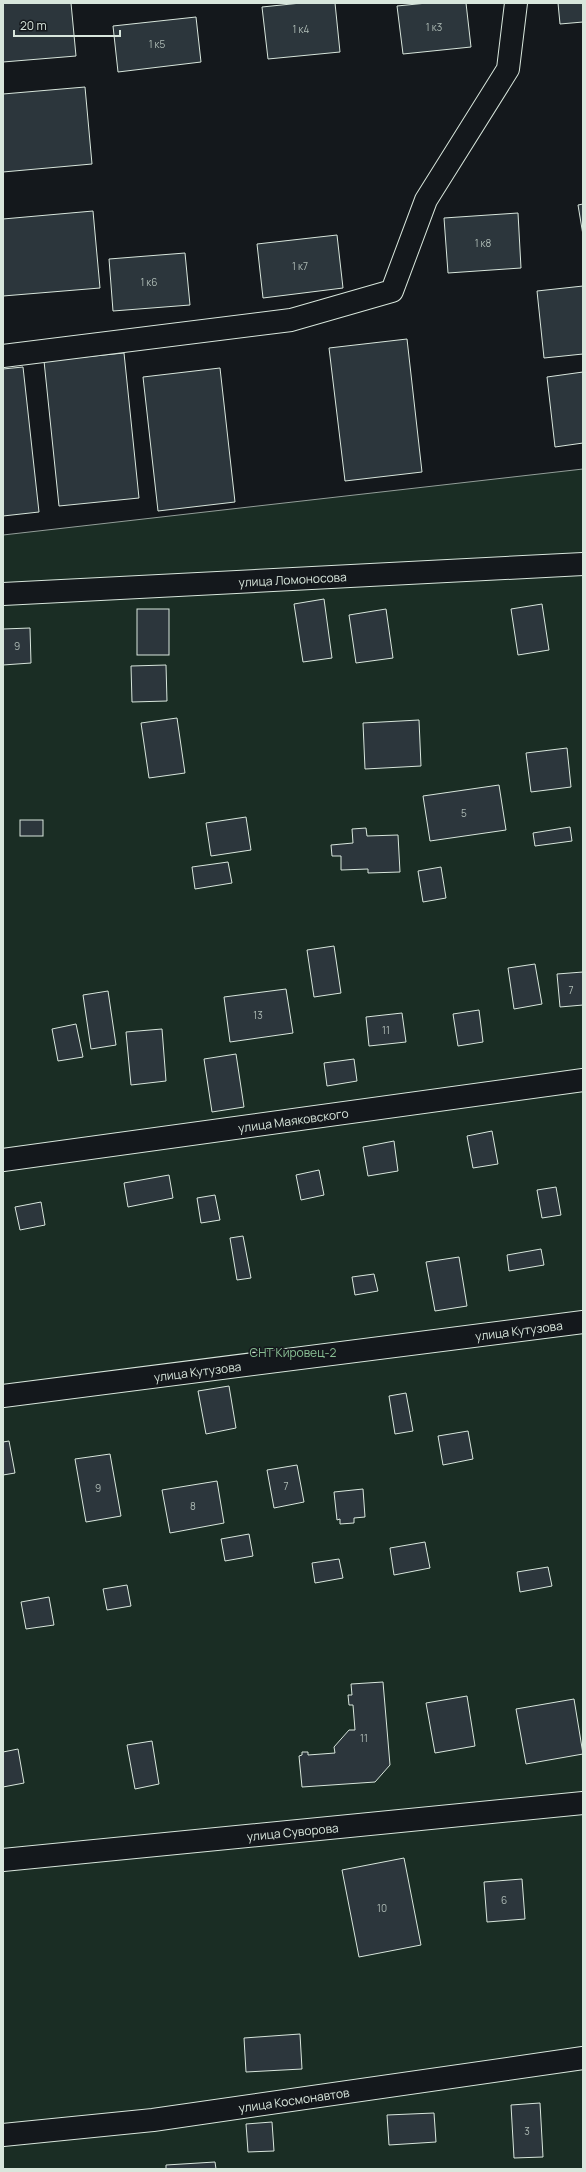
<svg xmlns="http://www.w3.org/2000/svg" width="586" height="2172" font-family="Manrope,sans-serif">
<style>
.green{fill:#1a2d24;stroke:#939e99}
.building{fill:#2c363c;stroke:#d8e6dc}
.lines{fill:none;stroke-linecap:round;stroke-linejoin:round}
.minor-casing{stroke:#d8e6dc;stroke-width:24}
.minor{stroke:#14181c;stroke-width:22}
.labels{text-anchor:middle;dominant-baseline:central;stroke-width:3;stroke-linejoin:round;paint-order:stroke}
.number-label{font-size:10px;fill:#adbab4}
.street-label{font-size:12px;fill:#d8e6dc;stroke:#14181c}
.park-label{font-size:12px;fill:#8ac095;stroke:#14181c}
</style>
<rect width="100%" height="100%" fill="#14181c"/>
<path class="green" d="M583 469V2169H3V535Z"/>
<g class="building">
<path d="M3 3H71L76 56 3 62Z"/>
<path d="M301 3H335L340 52 268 59 262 7Z"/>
<path d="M427 3H466L471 47 403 54 397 6Z"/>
<path d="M558 3H583V22L560 24Z"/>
<path d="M196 17 201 62 118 72 113 26Z"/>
<path d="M85 87 92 164 3 172V94Z"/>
<path d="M583 204V235L578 205Z"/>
<path d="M93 211 100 288 3 296V219Z"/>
<path d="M518 213 521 268 448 273 444 218Z"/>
<path d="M337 235 343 288 263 298 257 244Z"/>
<path d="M185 253 190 305 113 311 109 259Z"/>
<path d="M583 286V354L544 358 537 291Z"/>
<path d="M407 339 422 472 345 481 329 348Z"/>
<path d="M124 353 139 498 59 506 44 361Z"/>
<path d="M23 367 39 512 3 516V369Z"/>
<path d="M220 368 235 502 158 511 143 377Z"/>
<path d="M583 372V443L555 447 547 377Z"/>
<path d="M324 599 332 658 303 662 294 604Z"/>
<path d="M542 604 549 650 518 655 511 609Z"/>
<rect x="137" y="609" width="32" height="46"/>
<path d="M386 609 393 658 356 663 349 615Z"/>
<path d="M30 628 31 663 3 665V629Z"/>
<path d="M166 665 167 701 132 702 131 666Z"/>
<path d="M177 718 185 773 149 778 141 723Z"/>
<path d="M419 720 421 766 365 769 363 723Z"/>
<path d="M567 748 571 787 531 792 526 753Z"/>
<path d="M499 785 506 830 430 841 423 796Z"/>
<path d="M246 817 251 850 211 856 206 823Z"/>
<rect x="20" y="820" width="23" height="16"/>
<path d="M570 827 572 841 535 846 533 833Z"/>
<path d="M366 828 367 836 398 835 400 872 368 873V869L341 870V856H332L331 845 353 843 352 829Z"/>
<path d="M228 862 232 883 195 889 192 867Z"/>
<path d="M441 867 446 898 423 902 418 871Z"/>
<path d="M334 946 341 993 314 997 307 950Z"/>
<path d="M535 964 542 1004 514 1009 508 968Z"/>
<path d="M583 972V1005L560 1007 557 974Z"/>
<path d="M286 989 293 1033 230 1042 224 997Z"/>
<path d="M108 991 116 1045 91 1049 83 995Z"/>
<path d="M479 1010 483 1042 458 1046 453 1014Z"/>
<path d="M402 1013 406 1042 369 1046 366 1017Z"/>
<path d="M76 1024 83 1057 58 1061 52 1029Z"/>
<path d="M162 1029 166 1081 131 1085 126 1032Z"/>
<path d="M236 1054 244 1107 212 1112 204 1059Z"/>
<path d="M354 1059 357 1081 327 1086 324 1063Z"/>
<path d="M492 1131 498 1164 473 1168 467 1136Z"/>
<path d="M394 1141 398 1171 368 1176 363 1147Z"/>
<path d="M319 1170 324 1195 301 1200 296 1175Z"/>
<path d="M169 1175 173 1198 128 1207 124 1183Z"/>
<path d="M556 1187 561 1215 542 1218 537 1190Z"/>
<path d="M215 1195 220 1220 201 1223 197 1198Z"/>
<path d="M41 1202 45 1225 20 1230 15 1207Z"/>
<path d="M243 1236 251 1278 237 1280 230 1238Z"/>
<path d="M541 1249 544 1265 509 1271 507 1255Z"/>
<path d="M459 1257 467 1306 435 1311 426 1262Z"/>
<path d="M374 1274 378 1291 355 1295 352 1277Z"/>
<path d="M229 1386 236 1428 206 1434 198 1391Z"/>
<path d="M406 1393 413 1431 395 1434 389 1396Z"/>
<path d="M468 1431 473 1459 443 1465 438 1436Z"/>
<path d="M9 1441 15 1473 3 1475V1442Z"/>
<path d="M110 1454 121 1516 86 1522 75 1459Z"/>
<path d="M297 1465 304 1502 274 1508 267 1470Z"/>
<path d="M217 1481 224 1523 170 1533 162 1490Z"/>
<path d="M363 1489 365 1517 354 1518V1523L340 1524V1519L337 1520 334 1492Z"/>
<path d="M249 1534 253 1556 225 1561 221 1539Z"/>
<path d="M425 1542 430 1568 394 1575 390 1548Z"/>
<path d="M339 1559 343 1578 315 1583 312 1563Z"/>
<path d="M548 1567 552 1586 520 1592 517 1572Z"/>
<path d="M127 1585 131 1606 107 1610 103 1589Z"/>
<path d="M49 1597 54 1625 26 1629 21 1602Z"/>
<path d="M383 1682 390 1765 375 1782 302 1787 299 1756 302 1755V1752H308V1755L335 1753 334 1747 349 1730H355L353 1705H349L348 1695H352L351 1684Z"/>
<path d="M467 1696 475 1746 435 1753 426 1703Z"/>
<path d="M574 1699 583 1754 526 1764 516 1709Z"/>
<path d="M152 1741 159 1784 135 1789 127 1745Z"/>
<path d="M18 1749 24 1783 3 1787V1752Z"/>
<path d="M404 1858 421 1945 359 1957 342 1870Z"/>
<path d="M522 1879 525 1919 487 1922 484 1882Z"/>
<path d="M300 2034 302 2069 246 2072 244 2038Z"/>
<path d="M540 2103 543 2157 514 2158 511 2105Z"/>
<path d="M434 2113 436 2142 389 2145 387 2115Z"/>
<path d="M272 2122 274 2151 248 2152 246 2124Z"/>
<path d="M215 2162 216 2169H166V2165Z"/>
</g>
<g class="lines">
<defs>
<g id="minor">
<path d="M3 356 291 320 392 291 426 200 508 69 516 3"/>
<path id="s1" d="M3 594 583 564"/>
<path id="s2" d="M3 1160 583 1080"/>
<path id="s3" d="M3 1396 583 1322"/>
<path id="s4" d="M3 1860 583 1803"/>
<path id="s5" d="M3 2135 153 2120 583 2058"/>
</g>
</defs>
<use href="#minor" class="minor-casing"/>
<use href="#minor" class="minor"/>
</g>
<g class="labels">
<g class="number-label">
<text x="434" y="27">1 к3</text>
<text x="301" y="29">1 к4</text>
<text x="157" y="44">1 к5</text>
<text x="483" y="243">1 к8</text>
<text x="300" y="266">1 к7</text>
<text x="149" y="282">1 к6</text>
<text x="17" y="646">9</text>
<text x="464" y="813">5</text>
<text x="571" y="990">7</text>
<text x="258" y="1015">13</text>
<text x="386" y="1030">11</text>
<text x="286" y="1486">7</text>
<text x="98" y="1488">9</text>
<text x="193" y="1506">8</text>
<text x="364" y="1738">11</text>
<text x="504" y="1900">6</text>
<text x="382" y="1908">10</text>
<text x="527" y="2131">3</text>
</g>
<g class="street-label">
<text stroke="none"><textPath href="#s1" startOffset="290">улица Ломоносова</textPath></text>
<text stroke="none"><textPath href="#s2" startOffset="293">улица Маяковского</textPath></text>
<text stroke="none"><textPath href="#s3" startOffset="520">улица Кутузова</textPath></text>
<text stroke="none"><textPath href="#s3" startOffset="196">улица Кутузова</textPath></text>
<text stroke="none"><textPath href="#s4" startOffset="291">улица Суворова</textPath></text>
<text stroke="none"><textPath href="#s5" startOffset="293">улица Космонавтов</textPath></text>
</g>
<g class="park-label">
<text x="293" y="1352">СНТ Кировец-2</text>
</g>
</g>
<rect width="586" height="2172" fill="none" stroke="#d8e6dc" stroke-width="8"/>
<path d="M14 30v6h106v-6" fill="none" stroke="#d8e6dc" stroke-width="2"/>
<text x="20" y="30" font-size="12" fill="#d8e6dc" stroke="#14181c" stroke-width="3" paint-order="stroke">20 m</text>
</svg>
